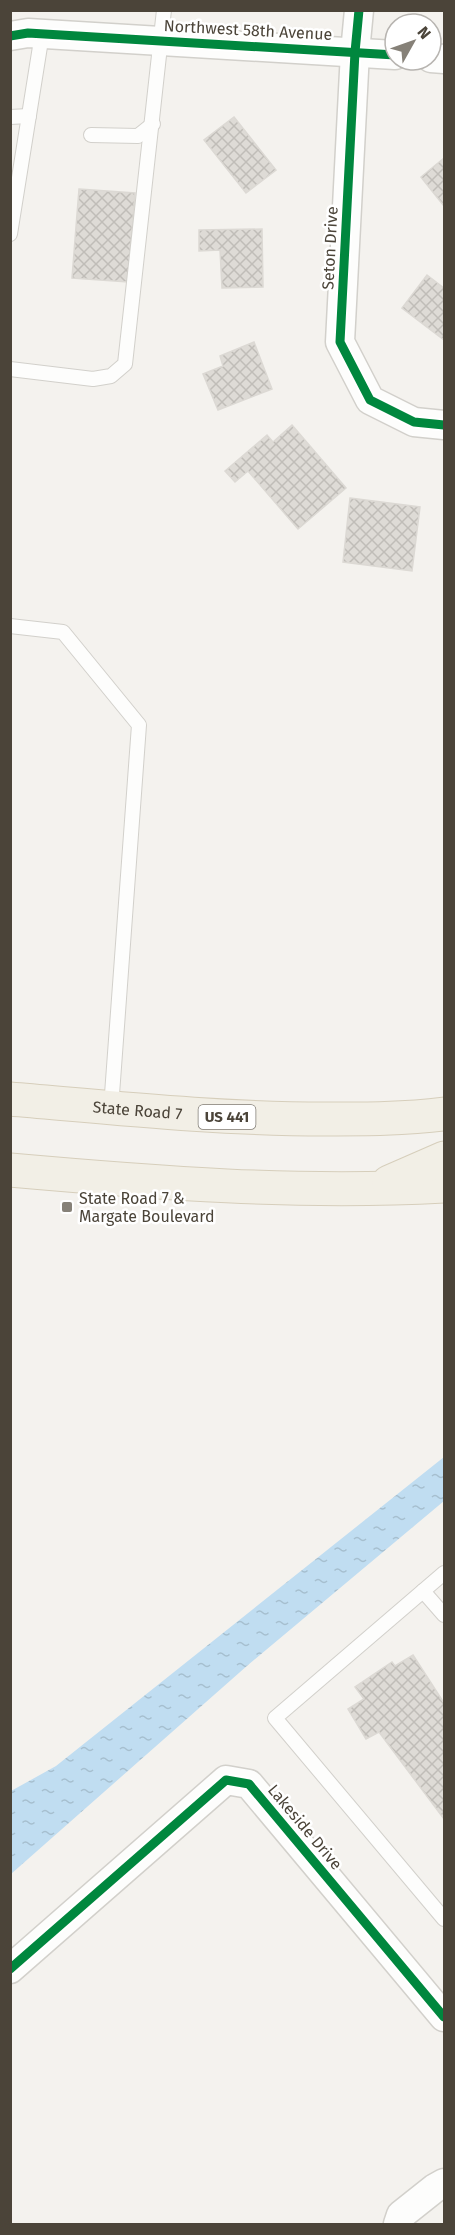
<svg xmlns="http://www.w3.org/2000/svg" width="455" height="2235" font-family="'Fira Sans',sans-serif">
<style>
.water{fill:url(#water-ripples)}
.building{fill:url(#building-cross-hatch);stroke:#dcd9d4;stroke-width:1.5}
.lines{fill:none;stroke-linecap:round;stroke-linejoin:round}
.lane-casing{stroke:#d2d0cb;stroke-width:16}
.street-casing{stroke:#d2d0cb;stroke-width:31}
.primary-casing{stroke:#d6cebb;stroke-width:35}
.lane{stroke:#fdfdfc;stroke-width:14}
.street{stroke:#fdfdfc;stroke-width:28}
.primary{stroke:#f2efe6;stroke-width:33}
.cycleway-casing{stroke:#fff;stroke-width:13}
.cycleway{stroke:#00873e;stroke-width:9}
.poi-dot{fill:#868178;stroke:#fff;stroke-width:2}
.labels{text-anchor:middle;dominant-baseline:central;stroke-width:5;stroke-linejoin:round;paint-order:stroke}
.shield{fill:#fff;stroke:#817c74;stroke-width:1.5}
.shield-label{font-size:15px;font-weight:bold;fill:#4b4439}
.street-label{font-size:16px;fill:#4b4439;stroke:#fff}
.poi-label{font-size:16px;fill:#4b4439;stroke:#fff;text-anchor:start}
</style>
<defs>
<pattern id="water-ripples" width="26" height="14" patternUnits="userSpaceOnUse" patternTransform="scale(1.5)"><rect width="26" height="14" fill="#c0ddf1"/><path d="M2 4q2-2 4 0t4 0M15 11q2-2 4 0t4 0" fill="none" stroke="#a6bfcf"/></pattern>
<pattern id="building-cross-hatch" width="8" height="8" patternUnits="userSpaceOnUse" patternTransform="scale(1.5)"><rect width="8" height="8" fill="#dedbd6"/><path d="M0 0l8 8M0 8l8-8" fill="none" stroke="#c0bdb8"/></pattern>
</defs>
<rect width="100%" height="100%" fill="#f4f2ee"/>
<path class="water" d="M444 1457V1501L248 1665 11 1874V1791L56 1766Z"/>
<g class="building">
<path d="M234 117 276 170 246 193 204 140Z"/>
<path d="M444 158V206L421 177Z"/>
<path d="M79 189 135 193 128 282 72 278Z"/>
<path d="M262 229 263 287 222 288 220 250 199 251V230Z"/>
<path d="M427 275 444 288V340L402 308Z"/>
<path d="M254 342 272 389 218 410 203 374 223 366 220 356Z"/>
<path d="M292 425 346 488 298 529 248 471 235 482 225 471 267 435 273 442Z"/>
<path d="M350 498 420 507 412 571 343 562Z"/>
<path d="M413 1655 444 1703V1819L379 1732 366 1739 348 1709 364 1699 355 1687 392 1662 395 1666Z"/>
</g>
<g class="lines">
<defs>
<g id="lane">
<path d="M10 117 29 116"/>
<path d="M91 135 138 136 153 124"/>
<path d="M10 234 42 34"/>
<path d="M10 369 93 379 111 376 125 364 164 10"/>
<path d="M10 626 63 632 139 725 111 1108"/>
<path d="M444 1573 275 1718 444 1919"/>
<path d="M423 1591 444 1615"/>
</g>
<g id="street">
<path d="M359 10 355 52 340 342 370 400 414 422 444 425"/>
<path d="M10 36 28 33 395 55"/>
<path d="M431 58 444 59"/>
<path d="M10 1969 226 1780 249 1784 444 2017"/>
<path d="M398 2224 401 2215 435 2188 444 2183"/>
</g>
<g id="primary">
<path id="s1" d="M10 1099C116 1108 220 1119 326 1119 365 1119 405 1119 444 1114"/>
<path d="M10 1170C156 1183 298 1194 444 1186"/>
<path d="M389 1182 444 1158"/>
</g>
</defs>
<use href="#lane" class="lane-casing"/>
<use href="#street" class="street-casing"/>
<use href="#primary" class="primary-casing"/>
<use href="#lane" class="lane"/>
<use href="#street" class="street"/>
<use href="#primary" class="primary"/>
<defs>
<g id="cycleway">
<path d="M359 10 355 52 340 342 370 400 414 422 444 425"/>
<path d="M10 36 28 33 395 55"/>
<path d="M10 1969 226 1780 249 1784 444 2017"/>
</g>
</defs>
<use href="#cycleway" class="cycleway-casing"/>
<use href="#cycleway" class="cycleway"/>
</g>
<rect class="poi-dot" x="61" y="1201" width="12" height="12" rx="3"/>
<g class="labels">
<rect class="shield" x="198.5" y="1105" width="57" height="24" rx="4.5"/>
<g class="shield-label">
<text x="227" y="1117">US 441</text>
</g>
<g class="street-label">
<text transform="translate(248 30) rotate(3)">Northwest 58th Avenue</text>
<text transform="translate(330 248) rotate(-87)">Seton Drive</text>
<text stroke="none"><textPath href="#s1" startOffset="128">State Road 7</textPath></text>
<text transform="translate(305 1827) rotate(50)">Lakeside Drive</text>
</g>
<g class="poi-label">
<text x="79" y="1198">State Road 7 &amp;<tspan x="79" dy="18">Margate Boulevard</tspan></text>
</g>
</g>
<rect width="455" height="2235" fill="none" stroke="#4b4439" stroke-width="24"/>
<g transform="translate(413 42) rotate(50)"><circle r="28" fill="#ffffff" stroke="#b7b4b0" stroke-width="1.5"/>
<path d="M0-4.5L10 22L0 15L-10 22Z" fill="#868178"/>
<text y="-9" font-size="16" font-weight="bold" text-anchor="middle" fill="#4b4439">N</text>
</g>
</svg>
